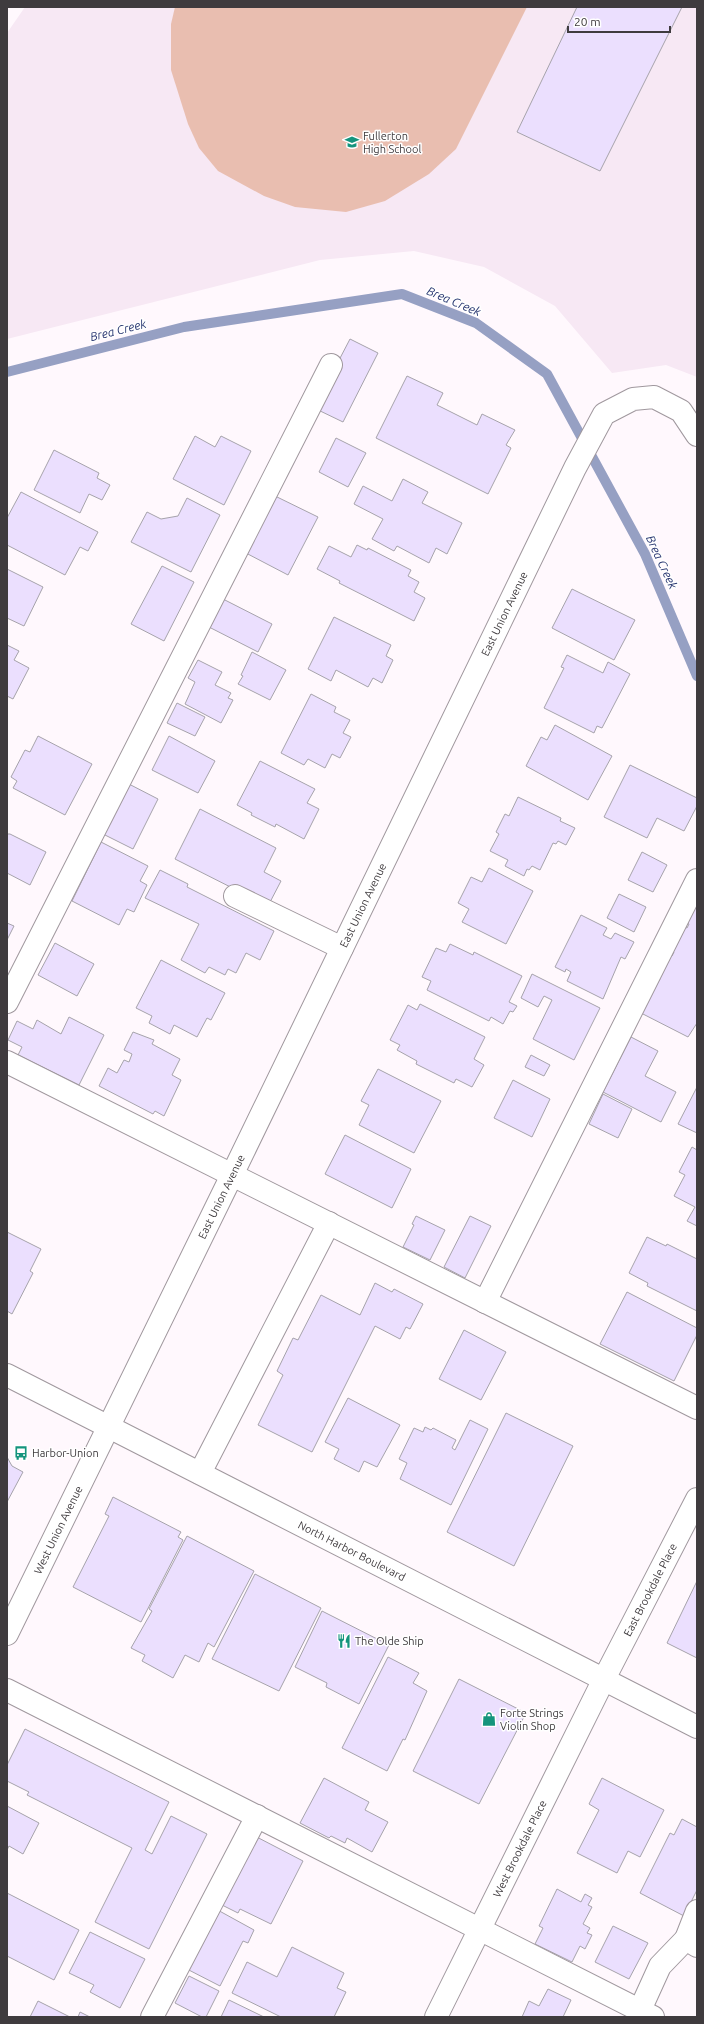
<svg xmlns="http://www.w3.org/2000/svg" width="704" height="2024" font-family="Ubuntu,sans-serif">
<style>
.built{fill:#f7e8f4}
.green{fill:#e9beb0}
.lines{fill:none;stroke-linecap:round;stroke-linejoin:round}
.stream{stroke:#96a0c3;stroke-width:10}
.building{fill:#ebdffe;stroke:#a6a3ab}
.minor-casing{stroke:#a0989e;stroke-width:24}
.major-casing{stroke:#a0989e;stroke-width:24}
.minor{stroke:#fff;stroke-width:22}
.major{stroke:#fff;stroke-width:22}
.labels{text-anchor:middle;dominant-baseline:central;stroke-width:3;stroke-linejoin:round;paint-order:stroke}
.poi-label{font-size:11px;fill:#3f3b3e;stroke:#fff;text-anchor:start}
.street-label{font-size:11px;fill:#3f3b3e;stroke:#fff}
.water-label{font-size:12px;font-style:italic;fill:#2a3872;stroke:#fff}
</style>
<rect width="100%" height="100%" fill="#fff8fd"/>
<path class="built" d="M25 7H697V377L666 365 612 373 555 306 484 267 414 251 320 260 7 339V33Z"/>
<path class="green" d="M175 7H527L456 149 429 174 385 201 346 212 295 207 264 196 218 171 199 148 188 124 171 70V24Z"/>
<g class="lines">
<path class="stream" d="M7 372 184 327 402 294 476 323 547 374 645 554 697 676"/>
</g>
<g class="building">
<path d="M577 7H682L600 171 517 132Z"/>
<path d="M350 339 378 353 343 422 314 408Z"/>
<path d="M407 376 443 393 437 405 477 425 482 414 515 430 506 445 511 448 488 494 376 438Z"/>
<path d="M195 436 215 447 221 436 251 451 224 505 173 479Z"/>
<path d="M336 438 366 453 348 487 319 472Z"/>
<path d="M54 450 99 473 97 478 110 485 102 500 89 494 80 513 34 490Z"/>
<path d="M403 479 428 492 422 503 462 523 447 554 436 548 429 563 397 546 394 551 372 539 383 519 354 504 363 486 392 501Z"/>
<path d="M21 492 98 532 88 551 80 547 65 575 7 545V518Z"/>
<path d="M273 495 318 517 288 575 244 552Z"/>
<path d="M187 498 220 515 191 572 131 542 147 512 161 519 178 516Z"/>
<path d="M357 545 367 550 368 548 411 570 408 576 419 582 414 592 425 598 414 621 339 583 340 581 317 569 329 546 351 557Z"/>
<path d="M162 566 194 582 164 641 131 624Z"/>
<path d="M7 569 43 587 24 626 7 618Z"/>
<path d="M572 589 635 620 614 660 552 628Z"/>
<path d="M221 598 272 624 258 652 207 626Z"/>
<path d="M334 617 391 645 386 656 393 660 382 683 373 678 368 687 336 670 331 681 308 669Z"/>
<path d="M7 645 19 651 14 660 29 668 13 699 7 696Z"/>
<path d="M252 652 286 670 270 700 238 684 243 676 241 675Z"/>
<path d="M567 655 603 673 608 662 630 674 602 728 597 726 594 733 544 708 564 668 561 667Z"/>
<path d="M198 660 222 672 215 685 231 693 228 698 233 700 221 723 185 704 195 682 188 678Z"/>
<path d="M311 694 336 707 334 712 350 720 343 733 351 737 340 758 332 754 325 768 308 759 304 765 281 753Z"/>
<path d="M177 703 205 717 195 736 167 723Z"/>
<path d="M555 725 612 756 588 800 526 766 541 737 547 740Z"/>
<path d="M38 736 92 764 65 815 13 788 17 781 11 777 25 750 30 752Z"/>
<path d="M169 736 215 761 198 793 152 770Z"/>
<path d="M260 761 315 789 307 803 319 809 304 839 276 824 275 827 251 815 252 813 237 805Z"/>
<path d="M630 765 697 798V806L684 831 657 818 647 838 604 817Z"/>
<path d="M125 782 158 799 133 849 99 832Z"/>
<path d="M518 797 561 818 560 821 575 828 566 845 558 841 556 844 553 843 540 870 532 866 529 870 527 869 524 876 505 866 508 860 490 851 499 834 496 832 505 814 509 816Z"/>
<path d="M200 809 276 848 264 872 281 881 268 906 175 859Z"/>
<path d="M7 834H10L46 852 30 885 7 873Z"/>
<path d="M101 842 148 866 140 881 147 885 134 912 127 909 119 925 72 901Z"/>
<path d="M642 852 667 865 653 892 628 880Z"/>
<path d="M489 868 533 891 506 944 462 922 469 909 458 903 471 877 482 882Z"/>
<path d="M160 870 188 884 187 887 274 931 260 960 246 953 236 973 228 969 225 975 209 967 205 973 181 960 199 924 145 898Z"/>
<path d="M619 894 646 907 634 932 607 918Z"/>
<path d="M697 901V1023L688 1037 641 1013 656 981 658 982 660 979 658 978 670 954 672 956 674 952 672 951 685 927 687 928 689 924 686 922Z"/>
<path d="M581 915 607 928 603 935 611 939 615 933 634 942 625 959 621 957 603 999 567 981 571 972 566 969 565 972 555 967Z"/>
<path d="M7 923 14 926 7 940Z"/>
<path d="M55 943 94 964 77 996 38 975Z"/>
<path d="M450 944 473 955 474 952 522 976 509 1002 517 1006 513 1012 510 1011 503 1024 491 1017 489 1021 427 990 431 981 422 977 436 948 446 952Z"/>
<path d="M161 960 225 993 211 1020 207 1018 197 1037 174 1025 170 1034 149 1023 152 1016 136 1008Z"/>
<path d="M532 974 600 1008 574 1060 533 1039 552 1000 544 996 538 1007 521 998Z"/>
<path d="M420 1004 485 1037 474 1059 484 1065 472 1087 456 1079 454 1083 416 1064 417 1061 397 1050 400 1045 390 1040 408 1005 417 1010Z"/>
<path d="M69 1017 104 1035 79 1085 18 1055 22 1047 8 1040 17 1021 33 1029 37 1020 61 1034Z"/>
<path d="M133 1032 154 1040 152 1044 180 1059 172 1075 181 1080 164 1116 155 1111 153 1114 99 1086 108 1068 117 1073 124 1060 129 1062 132 1054 124 1050Z"/>
<path d="M631 1037 658 1051 645 1076 676 1092 661 1122 603 1092Z"/>
<path d="M531 1055 550 1065 544 1076 525 1067Z"/>
<path d="M378 1069 441 1101 414 1153 359 1125 369 1105 361 1101Z"/>
<path d="M513 1080 550 1099 532 1137 494 1118Z"/>
<path d="M697 1087V1133L678 1124Z"/>
<path d="M603 1094 632 1109 618 1138 589 1124Z"/>
<path d="M345 1135 411 1169 392 1208 325 1174Z"/>
<path d="M692 1147 697 1150V1226L687 1221 695 1207 674 1196 685 1175 679 1172Z"/>
<path d="M416 1216 445 1230 430 1260 403 1247 414 1225 412 1224Z"/>
<path d="M470 1216 491 1226 465 1278 444 1267Z"/>
<path d="M7 1232 41 1249 30 1271 33 1273 12 1314 7 1311Z"/>
<path d="M647 1237 666 1246 667 1244 697 1259V1311L647 1286 648 1283 629 1273Z"/>
<path d="M375 1283 392 1292 394 1289 423 1304 410 1329 406 1327 400 1339 375 1326 312 1452 258 1425 283 1375 277 1371 293 1338 298 1340 321 1295 360 1315Z"/>
<path d="M627 1292 697 1328V1335L674 1381 600 1344Z"/>
<path d="M464 1330 506 1352 481 1400 439 1379Z"/>
<path d="M348 1398 400 1425 377 1467 364 1461 359 1472 334 1459 339 1449 325 1442Z"/>
<path d="M506 1413 573 1446 514 1566 447 1532Z"/>
<path d="M470 1420 488 1429 451 1505 400 1479 407 1463 399 1459 414 1428 423 1432 425 1427 431 1430 433 1428 456 1440 452 1448 455 1450Z"/>
<path d="M7 1457 12 1466 23 1472 7 1502Z"/>
<path d="M113 1497 181 1532 178 1537 183 1540 141 1622 73 1587 109 1516 105 1514Z"/>
<path d="M187 1536 254 1571 214 1647 208 1643 199 1662 185 1655 173 1678 142 1661 145 1655 131 1648 152 1611 149 1609Z"/>
<path d="M255 1574 321 1608 279 1691 212 1659Z"/>
<path d="M697 1581V1658L667 1643Z"/>
<path d="M322 1611 389 1645 359 1704 326 1687 327 1683 295 1667Z"/>
<path d="M388 1657 419 1673 413 1683 427 1691 405 1740 403 1739 387 1771 342 1748Z"/>
<path d="M459 1679 526 1713 479 1804 413 1771Z"/>
<path d="M25 1729 169 1802 145 1850 152 1854 171 1816 207 1834 149 1949 95 1922 132 1848 27 1795 29 1792 7 1781V1765Z"/>
<path d="M324 1778 369 1802 365 1810 388 1822 372 1852 347 1838 345 1843 331 1836 329 1838 300 1823Z"/>
<path d="M602 1778 664 1810 640 1857 628 1851 617 1873 577 1853 599 1810 589 1804Z"/>
<path d="M7 1806 39 1823 23 1854 9 1846 7 1850Z"/>
<path d="M682 1819 697 1827V1890L684 1916 640 1893 670 1833 674 1835Z"/>
<path d="M249 1833 303 1861 271 1924 240 1909 238 1913 218 1903Z"/>
<path d="M557 1889 581 1902 585 1894 592 1898 588 1905 592 1907 583 1924 590 1928 587 1933 592 1935 585 1949 580 1946 572 1962 535 1944 543 1928 539 1926Z"/>
<path d="M7 1893 79 1930 54 1980 7 1956Z"/>
<path d="M214 1908 254 1930 248 1943 243 1941 220 1986 183 1967Z"/>
<path d="M613 1926 648 1943 629 1979 595 1962Z"/>
<path d="M90 1932 145 1959 120 2008 90 1992 94 1985 69 1973Z"/>
<path d="M292 1947 344 1973 337 1988 346 1992 334 2017H281L232 1993 247 1962 277 1977Z"/>
<path d="M189 1976 219 1991 206 2017H202L175 2003Z"/>
<path d="M548 1989 571 2000 563 2017H522L529 2001 539 2006Z"/>
<path d="M229 2000 264 2017H221Z"/>
<path d="M38 2001 70 2017H30Z"/>
<path d="M80 2012 90 2017H78Z"/>
</g>
<g class="lines">
<defs>
<g id="minor">
<path d="M235 896 342 948"/>
<path d="M7 1002 331 365"/>
<path d="M7 1062 697 1408"/>
<path d="M485 1302 697 880"/>
<path d="M200 1473 329 1223"/>
<path id="s1" d="M7 1634 232 1175 575 468 604 414 633 399 654 397 681 411 697 435"/>
<path d="M7 1690 653 2017"/>
<path d="M697 1911 686 1939 697 1946"/>
<path d="M640 2010 660 1966 686 1939"/>
<path d="M152 2017 257 1816"/>
<path id="s2" d="M436 2017 604 1679 697 1499"/>
</g>
<g id="major">
<path id="s3" d="M7 1375 697 1727"/>
</g>
</defs>
<use href="#minor" class="minor-casing"/>
<use href="#major" class="major-casing"/>
<use href="#minor" class="minor"/>
<use href="#major" class="major"/>
</g>
<defs>
<symbol id="school-bare" viewBox="-9 -9 18 18"><path d="M0-5L7-2L0 1L-7-2ZM-4 1L0 2.5L4 1V4Q0 6-4 4Z" fill="#14947d" stroke="#fff" stroke-width="2.5" paint-order="stroke"/></symbol>
<symbol id="bus-bare" viewBox="-9 -9 18 18"><path d="M-5-6H5V4H4V6H2V4H-2V6H-4V4H-5ZM-3.5-4V0h7V-4ZM-3.5 1.2v1.5H-2V1.2ZM2 1.2v1.5H3.5V1.2Z" fill="#14947d" stroke="#fff" stroke-width="2.5" paint-order="stroke"/></symbol>
<symbol id="restaurant-bare" viewBox="-9 -9 18 18"><path d="M-5-6h1v4h1v-4h1v4h1v-4h1v5L-1.5 .5V6h-2V.5L-5-1ZM5-6V6H3V1.5H1.5Q1.5-4 5-6Z" fill="#14947d" stroke="#fff" stroke-width="2.5" paint-order="stroke"/></symbol>
<symbol id="shop-bare" viewBox="-9 -9 18 18"><path d="M-5-2.5h2.3a2.7 3.5 0 0 1 5.4 0H5L5.5 6h-11ZM-1.5-2.5h3a1.5 2.3 0 0 0-3 0Z" fill="#14947d" stroke="#fff" stroke-width="2.5" paint-order="stroke"/></symbol>
</defs>
<g fill-rule="evenodd">
<use href="#school-bare" x="342" y="132" width="20" height="20"/>
<use href="#bus-bare" x="11" y="1443" width="20" height="20"/>
<use href="#restaurant-bare" x="334" y="1631" width="20" height="20"/>
<use href="#shop-bare" x="479" y="1709" width="20" height="20"/>
</g>
<g class="labels">
<g class="poi-label">
<text x="363" y="136">Fullerton<tspan x="363" dy="13">High School</tspan></text>
<text x="32" y="1453">Harbor-Union</text>
<text x="355" y="1641">The Olde Ship</text>
<text x="500" y="1713">Forte Strings<tspan x="500" dy="13">Violin Shop</tspan></text>
</g>
<g class="street-label">
<text stroke="none"><textPath href="#s1" startOffset="1135">East Union Avenue</textPath></text>
<text stroke="none"><textPath href="#s1" startOffset="811">East Union Avenue</textPath></text>
<text stroke="none"><textPath href="#s1" startOffset="487">East Union Avenue</textPath></text>
<text stroke="none"><textPath href="#s1" startOffset="116">West Union Avenue</textPath></text>
<text stroke="none"><textPath href="#s3" startOffset="387">North Harbor Boulevard</textPath></text>
<text stroke="none"><textPath href="#s2" startOffset="478">East Brookdale Place</textPath></text>
<text stroke="none"><textPath href="#s2" startOffset="188">West Brookdale Place</textPath></text>
</g>
<g class="water-label">
<text transform="translate(454 301) rotate(23)">Brea Creek</text>
<text transform="translate(118 330) rotate(-14)">Brea Creek</text>
<text transform="translate(662 562) rotate(65)">Brea Creek</text>
</g>
</g>
<rect width="704" height="2024" fill="none" stroke="#3f3b3e" stroke-width="16"/>
<path d="M568 26v6h102v-6" fill="none" stroke="#3f3b3e" stroke-width="2"/>
<text x="574" y="26" font-size="12" fill="#3f3b3e" stroke="#ffffff" stroke-width="3" paint-order="stroke">20 m</text>
</svg>
